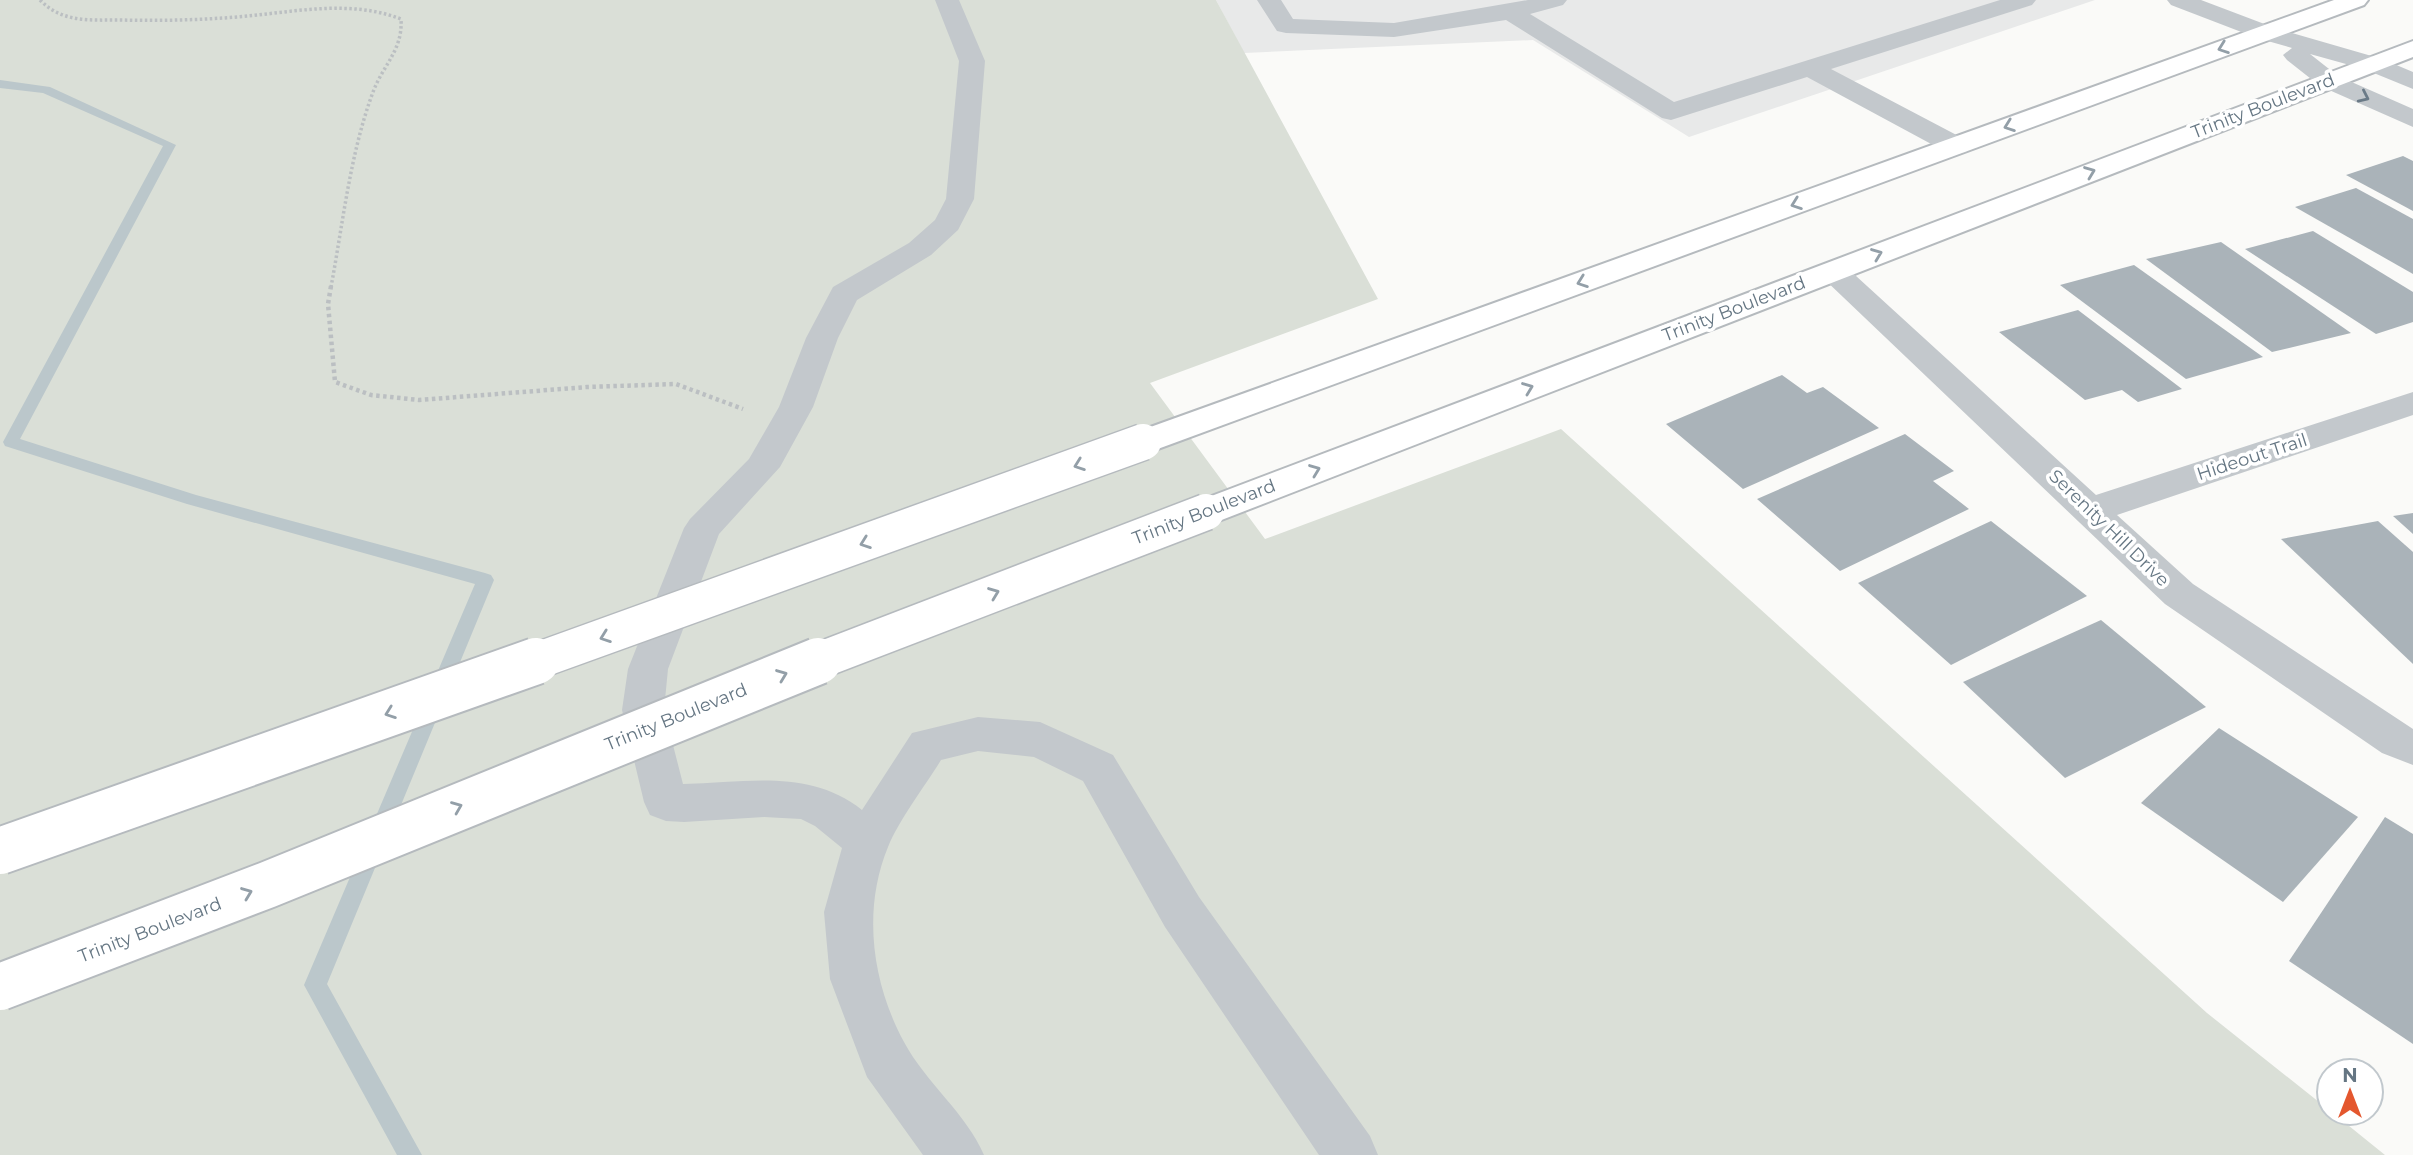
<svg xmlns="http://www.w3.org/2000/svg" width="2413" height="1155" font-family="Montserrat,sans-serif">
<style>
.built{fill:#e8e9e9}
.green{fill:#dadfd7}
.lines{fill:none;stroke-linecap:round;stroke-linejoin:round}
.stream{fill:#bbc7cb;fill-rule:evenodd}
.building{fill:#aab3b9}
.major-casing{stroke:#b5babe;stroke-width:4}
.path-far1{stroke:#bbbfc2;stroke-width:3.5;stroke-dasharray:2.5 2.5;stroke-linecap:butt}
.path{stroke:#bbbfc2;stroke-width:4.5;stroke-dasharray:3.5 3.5;stroke-linecap:butt}
.minor{fill:#c3c8cc;fill-rule:evenodd}
.major{fill:#fff;fill-rule:evenodd}
.major-bridge-far1-casing{stroke:#b5babe;stroke-width:39;stroke-linecap:butt}
.major-bridge-casing{stroke:#b5babe;stroke-width:50;stroke-linecap:butt}
.major-bridge-far1{stroke:#fff;stroke-width:36}
.major-bridge{stroke:#fff;stroke-width:46}
.oneway{stroke:#939fa8}
.oneway2{stroke:#6a7a87}
.labels{text-anchor:middle;dominant-baseline:central;stroke-width:7;stroke-linejoin:round;paint-order:stroke}
.street-label{font-size:18px;fill:#657683;stroke:#fff}
</style>
<rect width="100%" height="100%" fill="#fafaf8"/>
<path class="built" d="M1216 0H2095L1689 137 1533 40 1244 53Z"/>
<path class="green" d="M0 0H1216L1378 299 1150 383 1265 539 1561 429 2207 1013 2329 1110V1113H2333L2385 1155H0Z"/>
<g class="lines">
<path class="stream" d="M0 80 50 87 176 145 20 439 196 495 485 573 491 575 494 580 327 984 422 1155H397L304 985 475 584 187 504 5 446 3 442 163 146 43 93 0 88Z"/>
</g>
<g class="building">
<path d="M2403 156 2413 161V211L2346 175Z"/>
<path d="M2356 188 2413 219V274L2295 207Z"/>
<path d="M2313 231 2413 292V322L2376 334 2245 249Z"/>
<path d="M2221 242 2351 333 2272 352 2146 259Z"/>
<path d="M2134 265 2263 357 2186 379 2060 285Z"/>
<path d="M2078 310 2182 389 2138 402 2122 390 2085 400 1999 332Z"/>
<path d="M1782 375 1807 393 1823 387 1879 428 1743 489 1666 424Z"/>
<path d="M1905 434 1954 471 1933 481 1969 509 1840 571 1757 499Z"/>
<path d="M2413 513V534L2393 516Z"/>
<path d="M1991 521 2087 596 1951 665 1858 583Z"/>
<path d="M2378 521 2413 552V664L2281 539Z"/>
<path d="M2101 620 2206 707 2065 778 1963 682Z"/>
<path d="M2219 728 2358 817 2283 902 2141 803Z"/>
<path d="M2385 817 2413 834V1044L2289 961Z"/>
</g>
<g class="lines">
<defs>
<g id="major">
<path d="M2334 0H2368L2364 5 1155 450 1143 454 1131 450 1125 442 1131 434Z"/>
<path d="M2413 41V57L1219 521 1206 525 1193 521 1188 512 1193 503Z"/>
</g>
</defs>
<use href="#major" class="major-casing"/>
<path class="path-far1" d="M40 0C62 23 91 20 120 20 163 21 205 20 248 16 299 11 352 0 401 19 403 50 383 65 373 92 350 154 343 223 331 287"/>
<path class="path" d="M331 286 328 304 335 382 371 395 419 400 587 387 676 384 743 409"/>
<g class="minor">
<path d="M935 0H959L985 61 974 199 958 230 931 255 857 300 838 338 813 407 780 467 719 534 668 669 664 710 683 784C746 783 809 768 862 810L912 733 978 717 1040 722 1113 755 1199 897 1370 1136 1378 1155H1319L1165 927 1083 781 1034 757 978 751 941 760C925 786 899 820 888 847 862 910 872 983 904 1042 926 1083 966 1113 984 1155H923L867 1077 830 979 824 912 842 848 815 826 801 819 764 817 684 822 666 821 650 815 644 802 622 710 628 669 684 528 690 519 749 459 779 407 806 338 833 287 909 243 935 220 946 199 959 61Z"/>
<path d="M1257 0H1281L1293 19 1394 23 1528 0H1567L1563 5 1530 14 1674 102 2000 0H2036L2032 5 1831 69 1966 140 1970 146 1966 152 1956 154 1946 152 1807 77 1671 120 1662 118 1506 20 1394 37 1286 33 1277 31Z"/>
<path d="M2167 0H2201L2275 28 2382 59 2413 72V89L2364 69 2310 54 2338 76 2413 109V127L2320 86 2287 60 2283 55 2292 48 2257 38 2171 5Z"/>
<path d="M1833 262 1844 265 2096 495 2413 392V415L2117 515 2193 584 2413 729V765L2382 753 2165 604 1822 277 1818 271 1822 265Z"/>
</g>
<use href="#major" class="major"/>
<defs>
<g id="major-bridge-far1">
<path d="M531 663 1143 442"/>
<path d="M813 663 1206 512"/>
</g>
<g id="major-bridge">
<path d="M0 851 536 661"/>
<path d="M0 987 267 885 818 661"/>
</g>
</defs>
<use href="#major-bridge-far1" class="major-bridge-far1-casing"/>
<use href="#major-bridge" class="major-bridge-casing"/>
<use href="#major-bridge-far1" class="major-bridge-far1"/>
<use href="#major-bridge" class="major-bridge"/>
</g>
<defs><path id="oneway-chevron" d="M-2-3.5L2.5 0L-2 3.5" fill="none" stroke-width="1.6" stroke-linecap="round" stroke-linejoin="round" transform="scale(1.75)"/></defs>
<g class="oneway">
<use href="#oneway-chevron" transform="translate(2223 48) rotate(160)"/>
<use href="#oneway-chevron" transform="translate(2009 126) rotate(160)"/>
<use href="#oneway-chevron" transform="translate(2090 172) rotate(-21)"/>
<use href="#oneway-chevron" transform="translate(1796 204) rotate(160)"/>
<use href="#oneway-chevron" transform="translate(1877 254) rotate(-21)"/>
<use href="#oneway-chevron" transform="translate(1582 282) rotate(160)"/>
<use href="#oneway-chevron" transform="translate(1528 388) rotate(-21)"/>
<use href="#oneway-chevron" transform="translate(1079 465) rotate(160)"/>
<use href="#oneway-chevron" transform="translate(1315 470) rotate(-21)"/>
<use href="#oneway-chevron" transform="translate(865 543) rotate(160)"/>
<use href="#oneway-chevron" transform="translate(994 593) rotate(-21)"/>
<use href="#oneway-chevron" transform="translate(605 637) rotate(160)"/>
<use href="#oneway-chevron" transform="translate(782 675) rotate(-21)"/>
<use href="#oneway-chevron" transform="translate(390 713) rotate(160)"/>
<use href="#oneway-chevron" transform="translate(457 807) rotate(-22)"/>
<use href="#oneway-chevron" transform="translate(247 893) rotate(-21)"/>
</g>
<use class="oneway2" href="#oneway-chevron" transform="translate(2364 97) rotate(25)"/>
<g class="labels">
<g class="street-label">
<text transform="translate(2263 106) rotate(-21)">Trinity Boulevard</text>
<text transform="translate(1734 309) rotate(-21)">Trinity Boulevard</text>
<text transform="translate(2252 457) rotate(-18)">Hideout Trail</text>
<text transform="translate(1204 512) rotate(-21)">Trinity Boulevard</text>
<text transform="translate(2109 528) rotate(44)">Serenity Hill Drive</text>
<text transform="translate(676 717) rotate(-22)">Trinity Boulevard</text>
<text transform="translate(150 930) rotate(-21)">Trinity Boulevard</text>
</g>
</g>
<g transform="translate(2350 1092)"><circle r="33" fill="#ffffff" stroke="#c1c8cd" stroke-width="2"/>
<path d="M0-5L12 26L0 18L-12 26Z" fill="#e4572e"/>
<text y="-10" font-size="19" font-weight="bold" text-anchor="middle" fill="#657683">N</text>
</g>
</svg>
